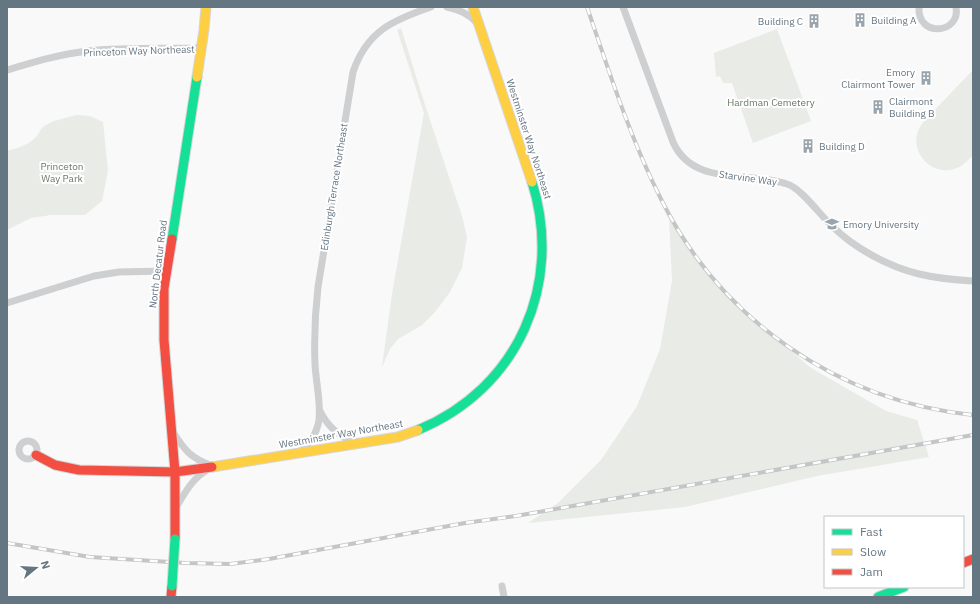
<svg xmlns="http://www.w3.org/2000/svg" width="980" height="604" font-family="'IBM Plex Sans',sans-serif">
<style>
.green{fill:#e8ebe6}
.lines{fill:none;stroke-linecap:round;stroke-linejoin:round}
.fast-casing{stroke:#d5d6d7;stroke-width:11}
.slow-casing{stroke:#d5d6d7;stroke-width:11}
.jam-casing{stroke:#d5d6d7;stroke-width:11}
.street{stroke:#cecfd0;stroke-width:7}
.fast{stroke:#16e098;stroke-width:9}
.slow{stroke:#ffcf43;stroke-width:9}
.jam{stroke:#f24e42;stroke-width:9}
.rail-casing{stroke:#c3c5c6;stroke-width:4}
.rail{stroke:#fff;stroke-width:2.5;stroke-dasharray:8;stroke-linecap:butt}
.fast-bridge-casing{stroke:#d5d6d7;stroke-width:11;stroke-linecap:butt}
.fast-bridge{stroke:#16e098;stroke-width:9}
.labels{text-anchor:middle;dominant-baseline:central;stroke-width:4;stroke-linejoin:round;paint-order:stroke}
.poi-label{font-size:10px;fill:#657683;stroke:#fff;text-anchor:start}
.street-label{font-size:10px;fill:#657683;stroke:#fff}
.park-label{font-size:10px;fill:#687a64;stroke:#fff}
</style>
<rect width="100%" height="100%" fill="#f9f9f9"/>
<g class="green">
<path d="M401 28 425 105 462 216 467 237 462 268 450 292 435 312 422 325 398 339 390 349 382 367 392 294 424 113 397 30Z"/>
<path d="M777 29 811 121 753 143 732 83H723L720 76 716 77 714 53Z"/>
<path d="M973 70V155C967 161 962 167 954 169 931 176 910 152 918 131 920 126 923 122 927 118Z"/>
<path d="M77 115 90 116 103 122 108 171 102 201 85 215H51L31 218 7 230V151C18 148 29 145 37 136 39 133 40 130 42 128 49 121 68 117 77 115Z"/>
<path d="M669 219 711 279 750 315 811 368 886 411 917 420 929 457 817 476 685 507 528 523 558 503 601 460 637 406 660 349 672 281Z"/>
</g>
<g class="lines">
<defs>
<g id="fast">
<path d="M172 239 197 77"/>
<path d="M418 430C518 389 564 284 532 182"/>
<path d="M878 597 904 587"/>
</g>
<g id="slow">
<path d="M473 7 532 182"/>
<path d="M197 77 204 30 206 7"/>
<path d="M212 467 398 437 418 430"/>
</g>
<g id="jam">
<path d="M172 239 164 288V340L175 472V539"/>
<path d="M36 455 55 465 79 470 175 472 212 467"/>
<path d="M963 563 973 559"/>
<path d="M171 597 172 586"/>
</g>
</defs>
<use href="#fast" class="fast-casing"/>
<use href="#slow" class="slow-casing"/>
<use href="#jam" class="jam-casing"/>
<g class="street">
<path d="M447 7C459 10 468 13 477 23"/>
<path d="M623 7 673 142C693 187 749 171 787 184 801 188 820 215 831 225 854 248 887 266 919 274 936 278 955 280 973 281"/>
<path d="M919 7C917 38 961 34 956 7"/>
<path d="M7 70C34 62 60 54 88 51 125 47 164 49 201 48"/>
<path d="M7 303 94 276 119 272 166 271"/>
<path d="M320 411C328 427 339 437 356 443"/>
<path d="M173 432C185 451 191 458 212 466"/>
<circle cx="28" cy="450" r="9"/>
<path d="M298 453C309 446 317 433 319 420 321 402 316 383 315 364 314 338 315 313 318 287L353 72C367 31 393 20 431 7"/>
<path d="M175 509C185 493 192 478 209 469"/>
<path d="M502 586 504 597"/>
</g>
<use href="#fast" class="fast"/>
<use href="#slow" class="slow"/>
<use href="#jam" class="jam"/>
<defs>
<g id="rail">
<path d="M587 7C609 71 630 138 661 199 721 320 838 401 973 415"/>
<path d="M7 543 90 557 186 563 230 564 269 559 465 523 516 516 973 435"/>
</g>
</defs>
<use href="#rail" class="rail-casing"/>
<use href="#rail" class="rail"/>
<defs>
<path id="fast-bridge" d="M172 586 175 539"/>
</defs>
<use href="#fast-bridge" class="fast-bridge-casing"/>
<use href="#fast-bridge" class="fast-bridge"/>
</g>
<defs>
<symbol id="building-bare" viewBox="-9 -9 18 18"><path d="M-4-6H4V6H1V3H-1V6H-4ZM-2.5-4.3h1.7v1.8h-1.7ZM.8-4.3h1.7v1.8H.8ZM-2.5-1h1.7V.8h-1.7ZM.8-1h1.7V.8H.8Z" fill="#99a4ac" stroke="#fff" stroke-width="2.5" paint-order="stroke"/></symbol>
<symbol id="university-bare" viewBox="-9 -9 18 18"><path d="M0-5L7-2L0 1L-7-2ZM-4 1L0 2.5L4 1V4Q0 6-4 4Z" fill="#99a4ac" stroke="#fff" stroke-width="2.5" paint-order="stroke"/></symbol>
</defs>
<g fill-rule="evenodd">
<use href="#building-bare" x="850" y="10" width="20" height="20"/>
<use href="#building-bare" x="804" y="11" width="20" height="20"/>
<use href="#building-bare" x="916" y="68" width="20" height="20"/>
<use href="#building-bare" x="868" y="97" width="20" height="20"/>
<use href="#building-bare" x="798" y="136" width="20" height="20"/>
<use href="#university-bare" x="822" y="214" width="20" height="20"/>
</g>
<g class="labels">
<g class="poi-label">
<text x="871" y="20">Building A</text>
<text x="803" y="21" text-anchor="end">Building C</text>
<text x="915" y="72" text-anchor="end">Emory<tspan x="915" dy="12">Clairmont Tower</tspan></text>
<text x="889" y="101">Clairmont<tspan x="889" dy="12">Building B</tspan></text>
<text x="819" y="146">Building D</text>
<text x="843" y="224">Emory University</text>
</g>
<g class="street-label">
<text transform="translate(139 51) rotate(-2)">Princeton Way Northeast</text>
<text transform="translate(529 139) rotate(72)">Westminster Way Northeast</text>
<text transform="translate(748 178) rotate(8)">Starvine Way</text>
<text transform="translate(334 187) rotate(-81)">Edinburgh Terrace Northeast</text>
<text transform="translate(158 264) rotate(-83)">North Decatur Road</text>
<text transform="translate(341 434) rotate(-10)">Westminster Way Northeast</text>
</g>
<g class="park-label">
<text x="771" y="102">Hardman Cemetery</text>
<text x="62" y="166">Princeton<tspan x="62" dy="12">Way Park</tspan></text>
</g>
</g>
<rect width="980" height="604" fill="none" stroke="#657683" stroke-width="16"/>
<rect x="824" y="516" width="140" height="72" fill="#ffffff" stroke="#c1c8cd"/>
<rect x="832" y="529" width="20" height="6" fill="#16e098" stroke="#c1c8cd"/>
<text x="860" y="536" font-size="12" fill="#657683">Fast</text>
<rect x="832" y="549" width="20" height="6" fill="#ffcf43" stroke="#c1c8cd"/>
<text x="860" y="556" font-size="12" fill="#657683">Slow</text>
<rect x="832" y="569" width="20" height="6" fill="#f24e42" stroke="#c1c8cd"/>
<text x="860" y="576" font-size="12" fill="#657683">Jam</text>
<g transform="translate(36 568) rotate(72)" stroke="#ffffff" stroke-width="3" paint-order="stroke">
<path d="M0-3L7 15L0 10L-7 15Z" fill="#657683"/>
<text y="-6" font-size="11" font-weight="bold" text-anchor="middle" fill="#657683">N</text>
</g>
</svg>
